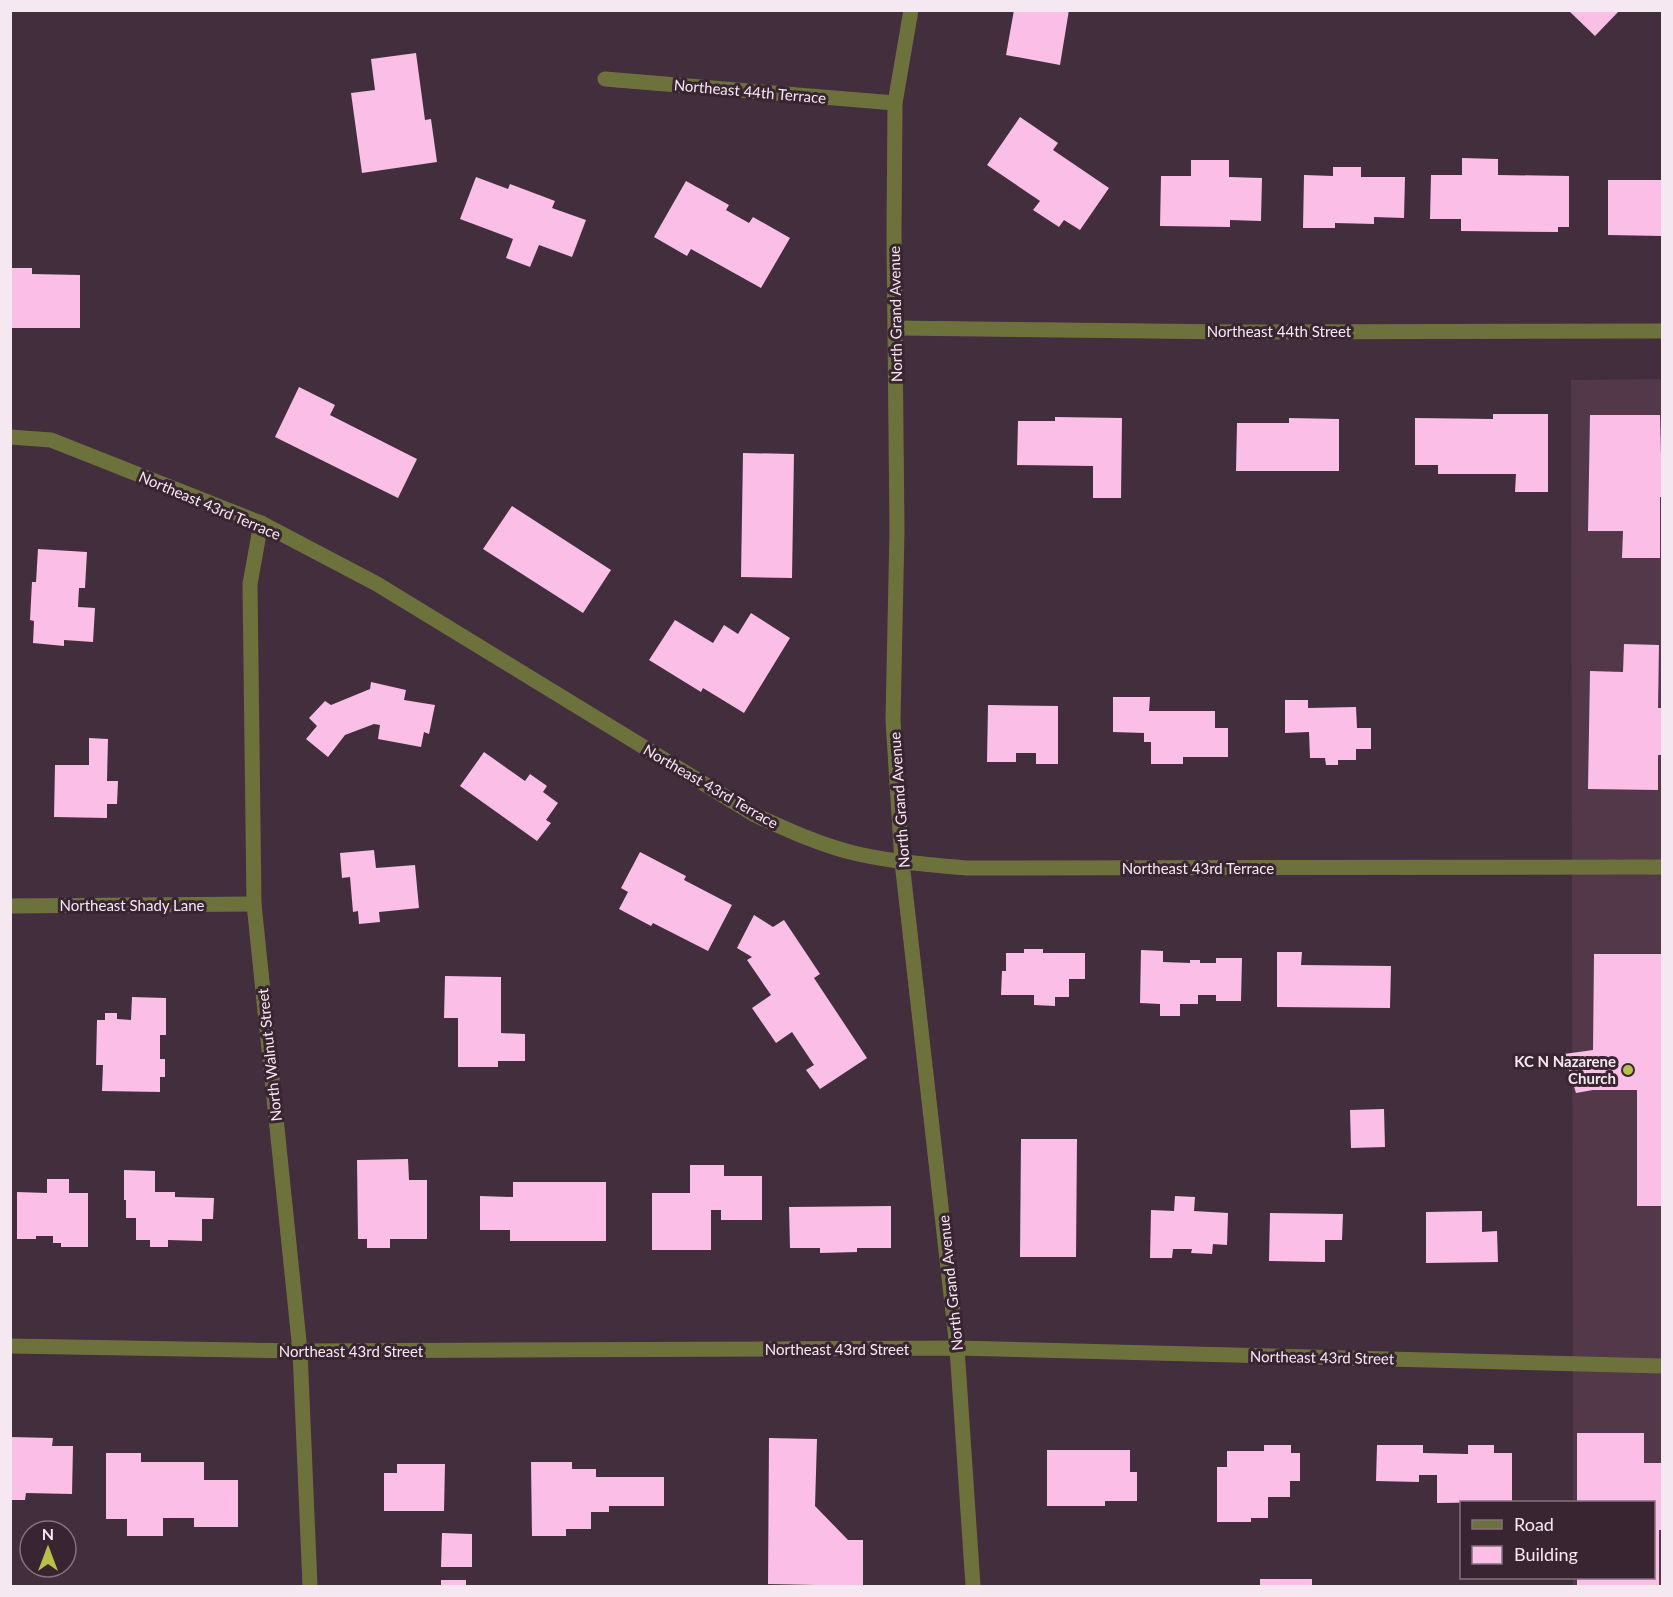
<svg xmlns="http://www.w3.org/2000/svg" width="1673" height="1597" font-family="Lato,sans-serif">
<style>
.built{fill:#523849}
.building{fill:#fabee7}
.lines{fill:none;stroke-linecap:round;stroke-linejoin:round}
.street{stroke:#6d723d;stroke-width:15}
.poi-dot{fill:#b7c147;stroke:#392432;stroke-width:2}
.labels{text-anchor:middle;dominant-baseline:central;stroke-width:6;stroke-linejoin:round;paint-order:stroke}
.street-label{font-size:15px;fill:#f6e8f1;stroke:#392432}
.poi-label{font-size:15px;font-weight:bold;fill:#f6e8f1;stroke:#392432;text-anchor:end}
</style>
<rect width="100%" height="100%" fill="#432e3d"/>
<path class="built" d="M1662 379V1586H1573V1578H1654V1502H1573L1571 380Z"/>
<g class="building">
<path d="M1014 10H1069L1060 65 1006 55Z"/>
<path d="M1568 10H1620L1595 36Z"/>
<path d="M416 53 425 120 431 119 437 162 362 173 351 93 375 90 371 59Z"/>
<path d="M1020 117 1058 143 1053 150 1109 188 1080 230 1064 220 1059 227 1033 210 1040 201 987 165Z"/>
<path d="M1462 158 1498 159V175L1569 176V227H1558V232L1461 231V219H1430L1431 175H1462Z"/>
<path d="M1191 160H1229V177L1262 178 1261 221 1230 220V227L1160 226 1161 176H1191Z"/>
<path d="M1333 167H1361V177H1405L1404 218 1374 217V224L1335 223V228H1303L1304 175 1333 176Z"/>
<path d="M476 177 508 189 510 184 555 201 552 208 586 220 572 257 539 245 530 267 506 258 513 239 460 219Z"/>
<path d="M1608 180H1662V236L1608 235Z"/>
<path d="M686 181 729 205 726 210 749 223 753 217 790 238 761 288 691 249 687 256 654 237Z"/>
<path d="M10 268H32V274L80 275V328H10Z"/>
<path d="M299 387 335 405 330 415 417 459 398 498 275 437Z"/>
<path d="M1493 414H1548V492H1515L1516 474H1438V465H1415V418L1493 419Z"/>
<path d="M1590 415H1660L1662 497H1660V558H1622L1623 531H1588Z"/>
<path d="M1055 417 1122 418 1121 498H1093V466L1017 465 1018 421H1055Z"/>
<path d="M1289 418 1339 419V471H1236L1237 423H1289Z"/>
<path d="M743 453 794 454 792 578 741 577Z"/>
<path d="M512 506 611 570 583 613 483 549Z"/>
<path d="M38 549 87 552 85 588H79L78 607 95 608 93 642 64 640V646L33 643 34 621 30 620 32 582H36Z"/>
<path d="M751 613 790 638 744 713 703 688 701 692 649 660 675 620 713 643 724 625 738 634Z"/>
<path d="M1624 644 1659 645 1658 708H1662V755H1658V790L1588 789 1590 671 1623 672Z"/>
<path d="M371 682 406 690 404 700 435 705 429 734 424 732 421 747 378 739 380 725 374 724 345 735 328 757 306 739 317 726 309 718 325 701 331 705 370 689Z"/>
<path d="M1113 697H1150L1149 711H1215V728H1228V757H1183V764H1151V742H1144V733L1113 732Z"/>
<path d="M1285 700H1308V708L1356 707 1357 728H1371V749H1356V760H1338V765H1326L1325 758H1310L1309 732 1285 733Z"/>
<path d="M988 705 1058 706V764H1036V753H1016V762H987Z"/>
<path d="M89 738 108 739 107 781H118L117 804H107V818L54 817 55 765H89Z"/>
<path d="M484 752 525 781 530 774 547 786 543 792 558 803 546 820 551 823 537 841 460 786Z"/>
<path d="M374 850 376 868 415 865 419 908 379 912 380 922 359 924 358 911 353 912 350 877 342 878 340 853Z"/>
<path d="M640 852 686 876 684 880 732 905 708 951 653 923 651 926 619 909 628 892 621 888Z"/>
<path d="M754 915 773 927 784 920 820 974 814 978 867 1058 820 1089 806 1070 814 1065 792 1032 776 1043 752 1008 771 995 747 960 752 957 737 948Z"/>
<path d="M1024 949H1043V953H1085V979H1069V997H1055V1006L1034 1005V995H1001L1002 971H1006V953H1024Z"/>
<path d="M1141 950 1163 951V962L1190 963V960H1200V963H1216V958H1242L1241 1001H1216V995H1198V1004H1180V1016H1160V1004L1140 1003Z"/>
<path d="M1277 952H1302L1301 965 1391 966 1390 1008 1277 1007Z"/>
<path d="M1594 954H1662V1206H1637V1090H1593L1576 1093 1564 1054 1593 1050Z"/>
<path d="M445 976 501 977V1033L525 1034V1061H498V1067H458V1018H444Z"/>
<path d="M132 997 166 998V1035H160V1059H165V1077H160V1092L102 1091 103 1065H96L97 1020H105V1013H117V1019L131 1020Z"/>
<path d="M1384 1109 1385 1147 1351 1148 1350 1110Z"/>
<path d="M1021 1139H1077L1076 1257H1020Z"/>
<path d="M408 1159 409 1180H427V1239H390V1248H367V1239H358L357 1160Z"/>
<path d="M690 1165H724V1176H762V1220H721V1210H711V1250H652V1193H690Z"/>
<path d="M124 1170 155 1171V1192H175V1197L214 1198 213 1219H202V1241L168 1240V1247H150V1240H136V1218H126V1200H124Z"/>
<path d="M47 1179H69V1193H88V1247H61V1243H53V1236H36V1239H17V1192L47 1193Z"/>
<path d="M513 1182H606V1241H510V1230H480V1196L513 1197Z"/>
<path d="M1175 1196 1195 1197 1194 1211 1228 1213 1227 1245 1213 1244 1212 1254 1191 1253 1192 1249H1173L1172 1258H1150L1151 1210 1174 1211Z"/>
<path d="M891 1206V1248H857V1252L820 1253V1248H790L789 1207Z"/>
<path d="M1482 1211V1232L1497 1231 1498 1262 1426 1263V1212Z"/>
<path d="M1270 1213 1343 1214 1342 1240H1325V1262L1269 1261Z"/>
<path d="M1577 1433H1644V1463H1662V1530H1659V1586H1577V1578H1654V1502H1577Z"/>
<path d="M10 1437 53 1438 52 1446H73L72 1494 26 1493 25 1500H10Z"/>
<path d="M769 1438 817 1439 815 1506 848 1540H863V1586L768 1584Z"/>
<path d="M1264 1445H1291V1453H1300V1481H1290V1497H1268V1518H1251V1522H1217V1467H1227V1451H1264Z"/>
<path d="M1377 1445H1423V1453L1468 1454V1445H1494V1453H1512V1502L1437 1503V1475H1419V1482L1376 1481Z"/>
<path d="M1047 1450H1130V1472H1137V1501H1105V1506H1047Z"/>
<path d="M106 1453H141V1462H204V1480H238V1527H194V1518H163V1536H127V1519H106Z"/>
<path d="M531 1462H572V1469H596V1477H664V1506H609V1512H591V1529H566V1536H532Z"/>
<path d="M397 1464H445L444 1511H384V1473H397Z"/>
<path d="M442 1533 472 1534V1567H441Z"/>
<rect x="1260" y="1579" width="52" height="7"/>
<rect x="441" y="1580" width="25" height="6"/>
</g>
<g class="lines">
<g class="street">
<path d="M911 10 895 103 894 235 897 530 893 720 902 862 957 1348 973 1586"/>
<path d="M605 79 895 103"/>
<path d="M896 328 1234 332 1662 331"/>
<path d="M10 437 51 440 261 523 377 584 755 815C788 830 822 846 858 854 894 862 931 865 967 868L1662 867"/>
<path d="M261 523 250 584 254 904 300 1351 310 1586"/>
<path d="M10 906 254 904"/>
<path d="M10 1346 300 1351 957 1348 1662 1366"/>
</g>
</g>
<circle class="poi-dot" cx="1628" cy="1070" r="6"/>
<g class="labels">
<g class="street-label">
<text transform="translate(750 91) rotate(5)">Northeast 44th Terrace</text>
<text transform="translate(895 314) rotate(-91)">North Grand Avenue</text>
<text x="1279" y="331">Northeast 44th Street</text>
<text transform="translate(210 505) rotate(23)">Northeast 43rd Terrace</text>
<text transform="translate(711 786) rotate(30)">Northeast 43rd Terrace</text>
<text transform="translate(899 800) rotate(-94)">North Grand Avenue</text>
<text x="1198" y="868">Northeast 43rd Terrace</text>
<text x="132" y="905">Northeast Shady Lane</text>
<text transform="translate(269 1055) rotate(-96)">North Walnut Street</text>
<text transform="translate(950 1283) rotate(-96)">North Grand Avenue</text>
<text x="837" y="1349">Northeast 43rd Street</text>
<text x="351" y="1351">Northeast 43rd Street</text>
<text transform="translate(1322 1357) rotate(1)">Northeast 43rd Street</text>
</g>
<g class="poi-label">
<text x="1616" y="1061">KC N Nazarene<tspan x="1616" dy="17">Church</tspan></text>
</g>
</g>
<rect width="1673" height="1597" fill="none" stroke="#f6e8f1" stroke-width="24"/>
<rect x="1460" y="1501" width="195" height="78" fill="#392432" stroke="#85727e" stroke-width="1.5"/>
<rect x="1472" y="1520" width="30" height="9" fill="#6d723d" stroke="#85727e" stroke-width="1.5"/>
<text x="1514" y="1531" font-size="18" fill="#f6e8f1">Road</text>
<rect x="1472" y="1546" width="30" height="18" fill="#fabee7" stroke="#85727e" stroke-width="1.5"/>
<text x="1514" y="1561" font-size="18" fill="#f6e8f1">Building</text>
<g transform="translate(48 1549)"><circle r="28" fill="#392432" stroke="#85727e" stroke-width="1.5"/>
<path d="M0-4.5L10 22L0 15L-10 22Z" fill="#b7c147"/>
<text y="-9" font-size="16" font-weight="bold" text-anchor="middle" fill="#f6e8f1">N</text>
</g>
</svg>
